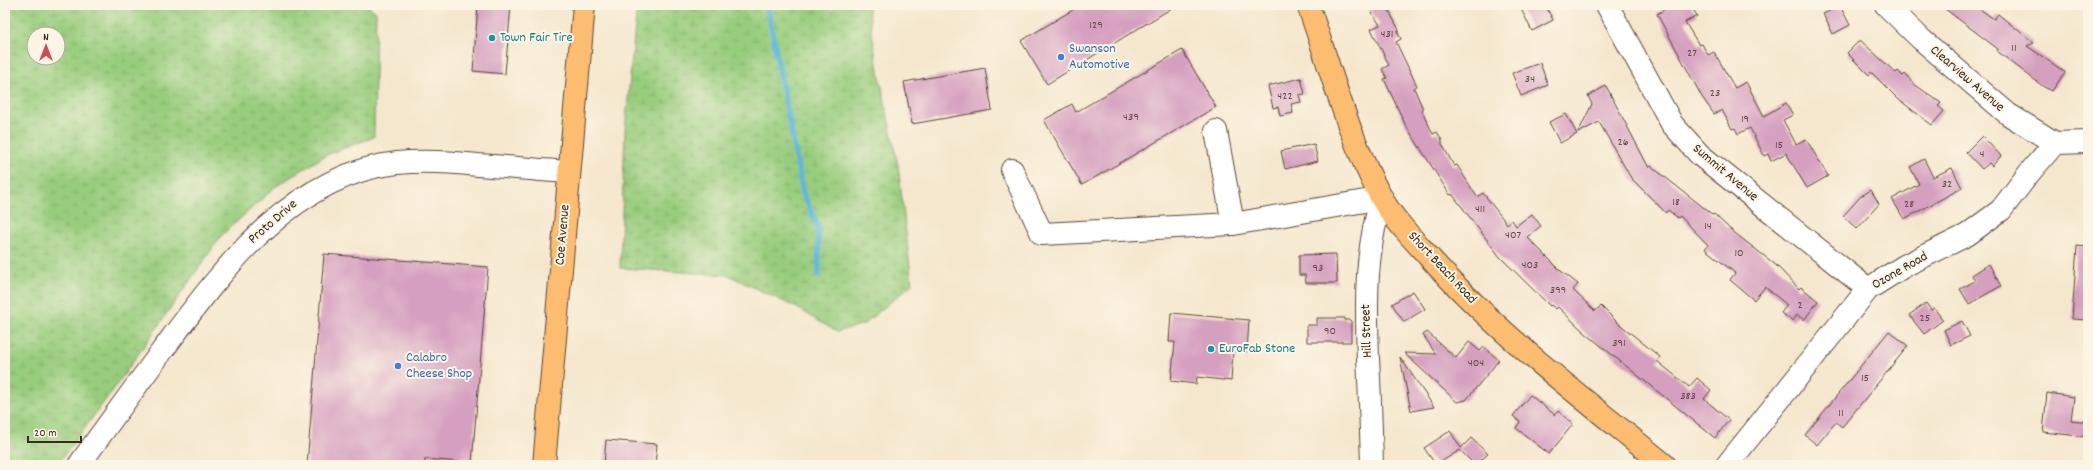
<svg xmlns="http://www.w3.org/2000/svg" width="2093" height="470" font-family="Dekko,sans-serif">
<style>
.wetland{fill:url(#wetland-marsh);stroke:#6a7c4e;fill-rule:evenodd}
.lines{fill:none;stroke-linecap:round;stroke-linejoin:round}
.stream{stroke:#60b7dd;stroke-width:5.5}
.building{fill:#d59fbf}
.minor-casing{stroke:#574638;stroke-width:24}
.major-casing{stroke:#574638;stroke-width:24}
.minor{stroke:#fff;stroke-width:22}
.major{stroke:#fcbd6f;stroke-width:22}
.culture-dot{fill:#0f9aa8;stroke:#fcf5e5;stroke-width:1.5}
.shop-dot{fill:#3f7fe0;stroke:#fcf5e5;stroke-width:1.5}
.labels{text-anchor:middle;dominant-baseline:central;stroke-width:4;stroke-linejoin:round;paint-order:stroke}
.number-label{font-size:12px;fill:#624746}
.culture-label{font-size:14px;fill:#0d838f;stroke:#fcf5e5;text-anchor:start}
.shop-label{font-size:14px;fill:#366cbe;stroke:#fcf5e5;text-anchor:start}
.street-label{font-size:14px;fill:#3b2a1e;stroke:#fcf5e5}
</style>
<defs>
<pattern id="wetland-marsh" width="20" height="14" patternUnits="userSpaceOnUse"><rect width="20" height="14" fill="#99cd7e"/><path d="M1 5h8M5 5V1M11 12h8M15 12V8" fill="none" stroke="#85b06c"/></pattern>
</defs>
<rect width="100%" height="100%" fill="#fcf5e5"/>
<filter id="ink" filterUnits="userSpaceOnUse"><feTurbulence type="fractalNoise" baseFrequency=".025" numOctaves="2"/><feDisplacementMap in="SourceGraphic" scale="8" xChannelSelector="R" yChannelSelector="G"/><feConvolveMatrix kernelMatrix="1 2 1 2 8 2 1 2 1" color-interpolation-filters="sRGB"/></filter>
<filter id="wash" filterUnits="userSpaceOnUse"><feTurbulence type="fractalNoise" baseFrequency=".012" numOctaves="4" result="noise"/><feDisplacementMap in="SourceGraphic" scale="16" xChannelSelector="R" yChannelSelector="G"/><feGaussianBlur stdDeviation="0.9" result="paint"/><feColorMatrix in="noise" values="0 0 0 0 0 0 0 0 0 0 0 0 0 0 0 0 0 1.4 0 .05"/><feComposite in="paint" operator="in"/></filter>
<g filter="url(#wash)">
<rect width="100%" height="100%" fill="#f5e7ce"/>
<g class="wetland">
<path d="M5 5H366L376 12 374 137 326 155 275 187 221 236 116 386 57 465H5V92L12 88 5 53ZM34 34H58V58H34Z"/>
<path d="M637 5H868L876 59 898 165 912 284 864 324 837 332 797 308 728 275 620 268 625 130Z"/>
</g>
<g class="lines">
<path class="stream" d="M767 5 803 193 818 227 819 276"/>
</g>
<g id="blocks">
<g class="building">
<path d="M478 5H511L505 74 473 71Z"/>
<path d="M1081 5H1177L1047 84 1021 41Z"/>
<path d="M1367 5H1386L1399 30 1397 31 1401 39 1396 42 1417 86 1414 88 1423 109 1422 111 1433 134 1437 132 1442 140V144L1454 166 1457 165 1477 197 1483 193 1507 224 1512 220 1516 226 1532 214 1541 226 1527 237 1561 271 1578 284 1573 290 1595 311 1601 306 1617 322 1660 357 1657 361 1689 387 1697 378 1711 390 1704 399 1729 420 1715 438 1584 332 1558 307 1556 309 1551 305 1550 306 1500 257 1452 194 1450 195 1406 126 1384 79 1387 78 1382 69 1389 65 1371 29 1380 25Z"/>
<path d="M1519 5H1545L1553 20 1532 31Z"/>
<path d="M1671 5H1691L1697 16 1685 22 1699 45 1702 44 1708 55 1714 52 1735 88 1746 82 1764 116 1786 103 1793 115 1783 120 1796 144 1806 139 1828 176 1807 188 1786 153 1771 161 1768 154 1764 156 1750 128 1738 134 1735 128 1732 129 1722 110 1714 114 1702 97 1657 14Z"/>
<path d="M1940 5H1974L1994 19 1998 14 2034 43 2027 46 2065 72 2052 91 2044 87 1997 51 1998 49Z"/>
<path d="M1840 6 1850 25 1833 34 1823 14Z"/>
<path d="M1860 40 1896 73 1898 71 1903 76 1905 74 1914 84 1941 103 1938 106 1944 111 1932 125 1898 99 1871 72 1869 75 1847 53Z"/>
<path d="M1182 50 1216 107 1082 185 1044 120 1072 104 1076 112Z"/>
<path d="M1540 63 1548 85 1521 96 1512 73Z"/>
<path d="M985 68 992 110 912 124 904 82Z"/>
<path d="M1301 78 1305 94 1299 95 1301 102 1291 104 1293 113 1280 116 1278 107 1273 108 1268 86Z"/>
<path d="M1606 86 1649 168 1651 166 1713 215 1714 214 1731 230 1777 266 1799 289 1801 287 1818 301 1804 320 1797 315 1793 321 1781 313 1787 305 1765 287 1754 300 1730 280 1735 273 1705 249 1708 245 1680 216 1678 218 1668 210 1666 213 1631 178 1599 122 1578 133 1592 104 1588 96Z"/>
<path d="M1566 114 1577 134 1560 143 1549 122Z"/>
<path d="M1982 136 2001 156 1992 166 1989 163 1982 169 1966 152Z"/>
<path d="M1314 144 1318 161 1285 169 1281 151Z"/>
<path d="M1924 159 1933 177 1952 168 1962 188 1904 219 1892 199 1919 184 1910 167Z"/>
<path d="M1871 190 1879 204 1857 229 1843 216 1861 196Z"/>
<path d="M2077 246 2088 247V320L2072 319Z"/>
<path d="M324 254 488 267 472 463 425 459V465H307Z"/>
<path d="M1336 254 1337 283H1306L1305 275H1299V255Z"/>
<path d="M1989 264 2001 286 1969 304 1960 289 1975 281 1972 275Z"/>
<path d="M1413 291 1425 309 1404 322 1392 304Z"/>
<path d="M1926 303 1931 310 1934 308 1943 320 1924 334 1909 315Z"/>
<path d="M1171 313 1249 320 1247 352 1233 351 1231 381 1197 377 1196 384 1171 381 1175 342H1169Z"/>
<path d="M1317 318H1345V320H1351V342H1307V325H1317Z"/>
<path d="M1962 321 1970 336 1951 345 1944 330Z"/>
<path d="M1889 331 1908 346 1842 427 1836 422 1817 445 1805 435Z"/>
<path d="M1427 332 1456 358 1469 342 1480 351 1484 347 1499 360 1466 400 1457 402 1404 353 1436 354 1423 335Z"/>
<path d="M1400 357 1434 407 1411 411Z"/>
<path d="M2047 393 2074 397 2071 420 2088 422V437L2043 432Z"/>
<path d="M1530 395 1555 415 1558 411 1573 424 1549 454 1516 428 1520 422 1513 416Z"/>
<path d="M1450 431 1461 448 1471 438 1488 454 1475 465 1460 450 1436 465 1424 448Z"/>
<path d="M606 440 657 444 655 465H604Z"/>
</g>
</g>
</g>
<g filter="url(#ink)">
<use href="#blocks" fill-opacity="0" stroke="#574638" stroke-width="1"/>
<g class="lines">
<defs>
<g id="minor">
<path d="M1607 5 1672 124 1700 155 1868 289"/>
<path d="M1886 5 1921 39 2008 114 2055 143"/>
<path d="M1216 131 1233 224"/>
<path d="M1012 170 1042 234 1233 224 1382 198C1365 250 1366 303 1368 358 1370 394 1371 429 1372 465"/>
<path d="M79 465C106 427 134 389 162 351 221 272 290 175 397 163 424 160 451 162 478 165 508 167 539 170 569 172"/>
<path d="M1727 465 1868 289 1906 265 1967 235 2001 210 2030 172 2055 143 2088 142"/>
</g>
<g id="major">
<path d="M1308 5C1331 69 1348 137 1381 197 1393 219 1413 239 1430 258 1500 336 1584 399 1665 465"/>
<path d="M544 465 584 5"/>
</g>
</defs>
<use href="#minor" class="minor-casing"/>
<use href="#major" class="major-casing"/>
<use href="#minor" class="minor"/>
<use href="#major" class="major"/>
</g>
</g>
<g class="culture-dot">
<circle cx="492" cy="38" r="4"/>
<circle cx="1211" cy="349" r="4"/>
</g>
<g class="shop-dot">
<circle cx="1061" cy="57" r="4"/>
<circle cx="398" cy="366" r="4"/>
</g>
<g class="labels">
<g class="number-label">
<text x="1096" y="25">129</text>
<text x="1387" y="34">431</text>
<text x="2014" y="48">11</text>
<text x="1692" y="53">27</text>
<text x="1530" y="79">34</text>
<text x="1715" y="93">23</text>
<text x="1285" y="96">422</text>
<text x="1131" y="117">439</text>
<text x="1745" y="119">19</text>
<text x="1623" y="142">26</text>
<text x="1779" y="145">15</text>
<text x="1982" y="154">4</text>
<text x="1947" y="184">32</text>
<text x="1676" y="202">18</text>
<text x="1909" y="204">28</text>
<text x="1480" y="209">411</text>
<text x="1708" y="226">14</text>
<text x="1513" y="235">407</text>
<text x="1739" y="253">10</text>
<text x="1530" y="265">403</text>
<text x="1318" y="268">93</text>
<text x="1558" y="290">399</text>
<text x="1800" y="305">2</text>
<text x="1925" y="318">25</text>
<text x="1330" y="331">90</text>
<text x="1619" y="343">391</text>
<text x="1476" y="363">404</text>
<text x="1865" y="378">15</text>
<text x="1688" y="396">383</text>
<text x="1841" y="413">11</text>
</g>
<g class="culture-label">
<text x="500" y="38">Town Fair Tire</text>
<text x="1219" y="349">EuroFab Stone</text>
</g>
<g class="shop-label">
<text x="1069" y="49">Swanson<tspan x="1069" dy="16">Automotive</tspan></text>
<text x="406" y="358">Calabro<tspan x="406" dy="16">Cheese Shop</tspan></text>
</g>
<g class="street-label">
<text transform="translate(1967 79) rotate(41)">Clearview Avenue</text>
<text transform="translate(1725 173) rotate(40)">Summit Avenue</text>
<text transform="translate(273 222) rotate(-41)">Proto Drive</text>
<text transform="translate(563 235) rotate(-85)">Coe Avenue</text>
<text transform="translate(1442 268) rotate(47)">Short Beach Road</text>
<text transform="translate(1900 271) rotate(-30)">Ozone Road</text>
<text transform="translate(1367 331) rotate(-92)">Hill Street</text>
</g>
</g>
<rect width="2093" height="470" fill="none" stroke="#fcf5e5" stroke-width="20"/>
<g transform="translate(46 46)"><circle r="19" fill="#fcf5e5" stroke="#afa495"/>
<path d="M0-3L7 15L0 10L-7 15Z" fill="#d1495b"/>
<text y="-6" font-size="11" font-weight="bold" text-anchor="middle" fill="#3b2a1e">N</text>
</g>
<path d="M28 436v6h53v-6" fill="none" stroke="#3b2a1e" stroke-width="2"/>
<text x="34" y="436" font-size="12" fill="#3b2a1e" stroke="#fcf5e5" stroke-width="3" paint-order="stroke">20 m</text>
</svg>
